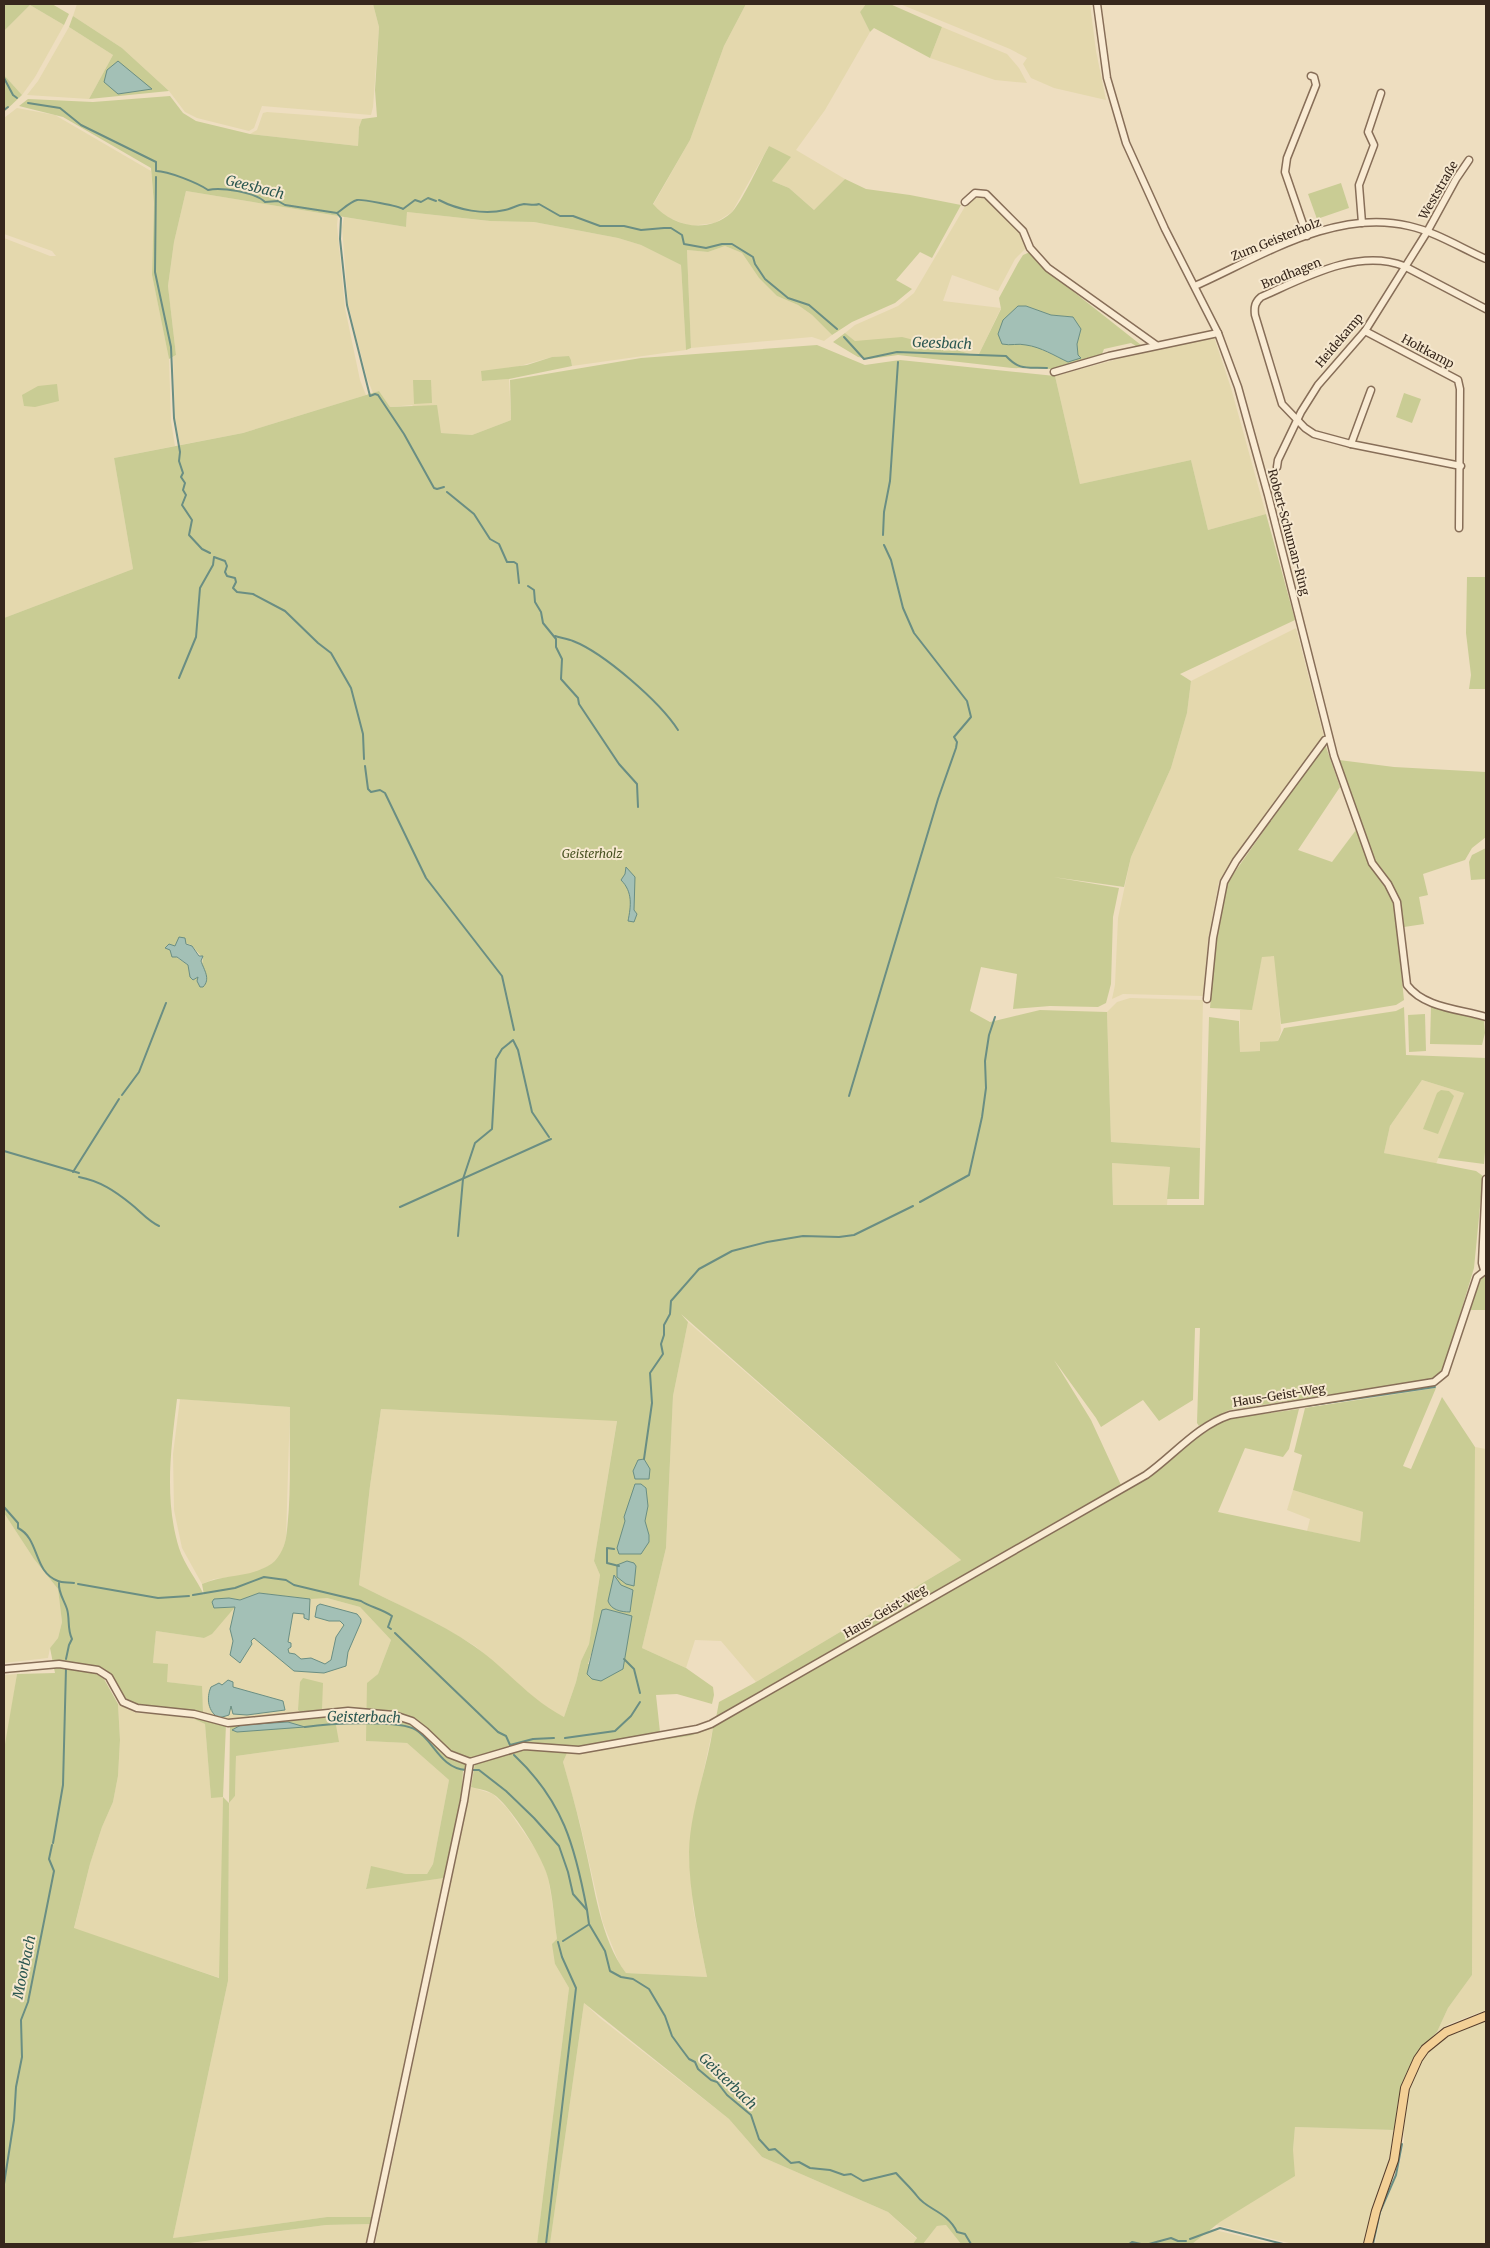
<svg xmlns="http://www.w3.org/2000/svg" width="1490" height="2248" font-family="Merriweather,serif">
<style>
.farmland{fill:#e4d8ad}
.green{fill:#c9cc94;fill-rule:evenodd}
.water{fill:#a3c0b6;stroke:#6a8e83}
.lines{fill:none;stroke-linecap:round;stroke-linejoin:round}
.stream{stroke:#6a8e83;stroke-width:2}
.minor-casing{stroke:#876e58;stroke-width:9}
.major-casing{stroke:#553d2c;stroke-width:10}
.minor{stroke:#f9ebd3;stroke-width:6}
.major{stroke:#f3d096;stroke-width:8}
.labels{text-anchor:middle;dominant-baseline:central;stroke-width:4;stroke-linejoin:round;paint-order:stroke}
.street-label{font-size:12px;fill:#37271c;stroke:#f6e8cf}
.park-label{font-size:12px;font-style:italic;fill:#4a5323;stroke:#f6e8cf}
.water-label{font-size:14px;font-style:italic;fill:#2b5751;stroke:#f6e8cf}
</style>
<rect width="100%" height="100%" fill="#eedec0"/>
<g class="farmland">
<path d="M77 4H373L379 27 373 107 371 115 262 106 254 128 249 131 197 118 185 112 169 91 122 48 73 16Z"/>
<path d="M746 4H866L860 12 870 32 825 110 796 150 845 179 814 210 789 188 772 181 769 146 732 212 715 223 690 226 664 216 653 205 690 140 724 46Z"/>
<path d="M900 4H1090L1096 51 1106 100 1054 88 1031 78 1023 64 1027 58 1010 49Z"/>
<path d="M30 5 64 25 35 77 22 95 4 75V31Z"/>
<path d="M69 27 113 55 89 99 27 95 38 81Z"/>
<path d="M942 27 1007 54 1019 68 1027 83 995 80 930 58Z"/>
<path d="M17 108 55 115 151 171 154 204 152 275 169 359 171 421 175 446 114 458 133 569 4 618V238L50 256H56L52 251 4 234V118Z"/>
<path d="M267 112 362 119 359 127 358 146 250 134 257 130 263 113Z"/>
<path d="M186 191 338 216 337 225 345 308 360 380 366 395 243 433 180 445 175 417 173 357 176 355 168 286 174 242Z"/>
<path d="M975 196H985L1020 232 1027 247 1015 259 998 291 952 275 943 301 1001 308 978 356 956 350 945 351 930 344 855 341 845 333 855 325 898 306 914 293 967 203Z"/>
<path d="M407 212 490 221 534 222 618 238 641 245 681 265 686 350 572 366 571 360 569 356 552 357 509 369 482 381 509 379 511 420 472 435 441 433 412 405 390 407 379 391 373 393 367 378 348 304 342 227 344 217 406 227Z"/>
<path d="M725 246 742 253 759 278 777 296 798 305 812 315 832 335 824 341 812 337 691 348 687 250 708 252Z"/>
<path d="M1214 337 1231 388 1266 514 1208 530 1191 460 1080 484 1055 376 1155 349Z"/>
<path d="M1296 628 1324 737 1219 881 1208 940 1203 996 1123 994 1112 999 1115 985 1118 918 1131 857 1171 768 1187 713 1191 681Z"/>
<path d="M1262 956H1275L1281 1031 1278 1041 1261 1042V1051L1240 1052V1010L1252 1009Z"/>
<path d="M1130 998 1203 1000 1200 1148 1111 1142 1107 1012 1117 1002Z"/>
<path d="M1422 1080 1464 1093 1436 1164 1384 1153 1390 1126Z"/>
<path d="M1112 1163 1170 1167 1167 1205H1113Z"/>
<path d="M688 1322 961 1560 756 1682 721 1641 695 1640 686 1668 642 1648 666 1548 673 1396Z"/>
<path d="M180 1399 290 1407 286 1539 281 1554 271 1565 250 1575 214 1579 202 1584 182 1548 174 1510 173 1454Z"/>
<path d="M381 1409 617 1420 594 1561 600 1575 589 1644 581 1661 576 1682 564 1717 545 1708 475 1646 436 1623 359 1585 370 1486Z"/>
<path d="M1475 1447 1486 1449V2010L1449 2024 1437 2032 1448 2008 1472 1975Z"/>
<path d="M1293 1490 1363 1512 1360 1542 1307 1531 1310 1519 1287 1510Z"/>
<path d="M4 1513 34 1559 58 1589 62 1622 58 1638 50 1648 48 1658 4 1663Z"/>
<path d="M242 1598H327L360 1607 391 1640 378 1674 367 1684V1741L407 1743 449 1780 433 1864 427 1874H406L371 1867 366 1888 444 1878 372 2217H327L173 2238 228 1981 229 1803 235 1796 236 1756 339 1742 218 1719 203 1712 201 1686 166 1682 153 1663 156 1631 204 1638Z"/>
<path d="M17 1674 8 1733 4 1750V1675Z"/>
<path d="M118 1704 136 1713 171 1715 194 1719 205 1724 211 1797H223L220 1978 74 1929 90 1864 102 1827 113 1802 118 1776 120 1740Z"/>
<path d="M713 1728 697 1801 689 1851 693 1908 707 1977 626 1973 619 1963 603 1923 580 1823 563 1762 567 1753 690 1736Z"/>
<path d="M471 1787 493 1794 507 1808 541 1857 548 1877 552 1901 557 1939 555 1964 569 1988 537 2244H375Z"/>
<path d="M584 2003 600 2018 729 2119 762 2157 888 2212 917 2239 913 2244H550Z"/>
<path d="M1486 2020V2244H1375L1381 2213 1397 2175 1400 2162 1404 2141 1403 2119 1409 2088 1421 2060 1428 2050 1448 2035Z"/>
<path d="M1295 2127 1394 2130 1387 2171 1372 2210 1363 2244H1293L1216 2225 1293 2150Z"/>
<path d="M372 2224 368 2244H184L326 2225Z"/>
<path d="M946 2225 961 2244H923L937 2226Z"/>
<path d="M1211 2229 1273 2244H1192Z"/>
</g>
<g class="green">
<path d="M4 4H52L69 14 64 25 30 5 4 31Z"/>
<path d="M373 4H746L724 46 690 140 653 204C672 227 708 234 731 213 741 204 761 160 769 146L791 157 772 181 789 188 814 210 845 179 866 189 910 195 961 205 932 258 920 252 896 280 912 289 895 303 852 322 832 335 812 315 798 305 777 296 759 278 742 253 725 246 708 252 687 250 691 348 686 350 681 265 641 245 618 238 534 222 490 221 407 212 406 227 186 191 174 242 168 286 176 355 169 359 152 275 154 204 151 168 63 117 19 106 28 99 93 102 170 96 183 113 196 121 250 134 358 146 359 127 362 119 377 117 375 90 379 27Z"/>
<path d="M866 4H890L942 27 930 58 874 28 870 32 860 12Z"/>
<path d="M73 16 122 48 169 91 89 99 113 55 69 27Z"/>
<path d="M4 75 22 95 4 112Z"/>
<path d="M1341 183 1349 208 1317 219 1308 194Z"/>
<path d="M1030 252 1046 270 1141 345 1136 346 1131 343 1104 349 1102 354 1053 369 1012 368 898 355 869 359 858 357 833 342 845 333 855 341 902 337 930 344 945 351 956 350 978 356 1001 309 999 298 1018 263 1023 255ZM1026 306 1051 315 1073 317 1080 329 1077 344 1078 355 1068 362 1037 347 1024 344Z"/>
<path d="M817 345 865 365 900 360 1055 376 1080 484 1191 460 1208 530 1266 514 1295 620 1180 674 1191 681 1187 713 1171 768 1131 857 1124 887 1053 877 1119 888 1113 917 1111 984 1106 1003 1098 1007 1050 1006 1013 1009 1017 974 981 967 970 1011 990 1022 1040 1010 1107 1012 1111 1142 1200 1148 1199 1199H1167L1170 1167 1112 1163 1113 1205H1204L1209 1017 1239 1021 1240 1052 1260 1051V1042L1278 1041 1284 1028 1396 1011 1404 1007 1406 1055 1486 1058V1140L1484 1164 1438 1158 1464 1093 1422 1080 1390 1126 1384 1153 1476 1171 1483 1176 1474 1268 1443 1371 1436 1379 1229 1410 1199 1426 1197 1423 1200 1328H1195L1193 1400 1159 1421 1143 1400 1101 1427 1096 1418 1054 1360 1091 1420 1121 1485 716 1718 719 1702 756 1682 961 1560 681 1314 688 1322 673 1396 666 1548 642 1648 686 1668 713 1687 714 1695 712 1704 677 1694 656 1695 660 1732C678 1731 695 1726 713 1728L714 1724 1127 1489 1164 1466 1193 1441 1217 1424 1232 1418 1299 1409 1289 1449 1283 1457 1245 1448 1218 1512 1360 1542 1363 1512 1293 1490 1302 1455 1294 1452 1305 1408 1436 1388 1403 1466 1411 1469 1442 1397 1475 1447 1472 1975 1448 2008 1437 2032 1415 2056 1406 2074 1398 2102 1394 2130 1295 2127 1293 2150 1295 2176 1220 2222 1192 2244H961L946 2225 937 2226 923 2244H913L917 2238 888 2212 762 2157 729 2119 584 2003 550 2244H537L569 1988 555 1964 552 1944 557 1939C554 1919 553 1898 548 1878 543 1857 510 1805 493 1794 487 1790 478 1789 471 1787L475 1763 463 1771 461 1802 444 1878 366 1889 371 1866 406 1874H427L433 1864 449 1780 407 1743 366 1741 367 1683 378 1674 391 1640 360 1607 327 1598 310 1599 259 1593 240 1600 229 1598 225 1608 235 1607 212 1634 204 1638 156 1631 153 1663 168 1664 167 1682 202 1686 203 1712 138 1707 124 1701 99 1668 86 1671 95 1673 104 1679 118 1704 120 1740 118 1776 113 1802 102 1827 90 1864 74 1928 219 1978 223 1797 211 1798 205 1724 194 1719H209L226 1724 223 1797 229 1803 230 1726 334 1714 339 1742 236 1756 235 1796 229 1803 228 1981 173 2238 327 2217H372V2224L326 2225 183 2244H4V1750L17 1674 55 1673 50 1648 58 1638 62 1622 58 1589 34 1559 4 1513V618L133 569 114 458 243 433 379 391 390 407 437 405 441 433 472 435 511 420 510 380 641 358ZM177 940 191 945 203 958 199 984 197 981 198 977 193 980 190 976 188 965 173 955 170 950 177 944ZM177 1399 290 1407C289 1450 292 1495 286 1538 284 1548 278 1561 268 1566 246 1578 224 1574 202 1584L204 1595C197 1580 184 1564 179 1548 164 1499 171 1449 177 1399ZM381 1409 617 1421 594 1561 600 1575 589 1644 581 1661 576 1682 564 1717C529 1699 506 1668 474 1646 438 1621 398 1605 359 1585L370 1486ZM606 1609 631 1616 625 1646V1661L588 1664ZM713 1728C707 1769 690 1810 689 1852 689 1894 699 1936 707 1977L626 1973C600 1938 595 1888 585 1847 579 1818 571 1790 563 1762L567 1753 690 1736Z"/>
<path d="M569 356 571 360 572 366 509 379 482 381 481 371 527 365 552 357Z"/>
<path d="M413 380H431L432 403 414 404Z"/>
<path d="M57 384 59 401 35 407 24 406 22 395 38 386Z"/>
<path d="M1404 393 1421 399 1412 423 1396 417Z"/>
<path d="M1467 577H1486V689H1469L1471 675 1466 633Z"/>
<path d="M1325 744 1340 787 1298 850 1332 862 1356 830 1369 865 1386 886 1394 903 1404 1000 1396 1005 1281 1024 1274 956 1262 957 1252 1010 1210 1008 1216 938 1227 883Z"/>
<path d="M1339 760 1394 767 1486 772V837L1472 848 1465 860 1423 874 1428 895 1419 897 1424 924 1404 927 1400 899 1374 862Z"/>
<path d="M1486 848V879L1471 880 1469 862 1472 855Z"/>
<path d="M1431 1006 1484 1021 1485 1033 1482 1045 1430 1044Z"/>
<path d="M1425 1014 1426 1051 1409 1052 1408 1015Z"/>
<path d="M1441 1090 1449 1091 1454 1096 1438 1134 1423 1129 1437 1093Z"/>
<path d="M1486 1274V1310H1469L1480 1278Z"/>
<path d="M303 1678 323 1683 322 1709 302 1713 298 1710 300 1682Z"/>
</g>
<g class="water">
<path d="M118 61 152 89 118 94 104 82 107 70Z"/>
<path d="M1018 306H1026L1051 315 1073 317 1081 329 1077 344 1078 355 1081 358 1068 362C1055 356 1041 347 1026 345 1018 343 1011 346 1002 344L998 334 1003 320Z"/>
<path d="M626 867 635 877 634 910 637 914 634 922 628 921C631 906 633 892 621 880L625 874Z"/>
<path d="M179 937 185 938 186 944 192 946 199 956H203L201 961C204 970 211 979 203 987H200L197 981 198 977 193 980 190 977 188 965 177 957H172L170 950 165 948 169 944 175 946Z"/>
<path d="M644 1459 650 1469 649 1479H635L633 1471 638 1460Z"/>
<path d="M635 1484H641L646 1488 648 1506 645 1521 649 1535V1542L641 1554H619L617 1548 625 1521 624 1517Z"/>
<path d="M627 1561 634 1563 636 1566 634 1586 626 1584 617 1577V1565Z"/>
<path d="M614 1575 621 1585 633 1590 630 1612C621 1612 611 1610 608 1601Z"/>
<path d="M259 1593 310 1599 309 1620 304 1618V1614L293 1613 288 1642 291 1643V1647L288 1649 289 1653 295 1654 301 1659 311 1658 325 1664 331 1660 336 1637 344 1625 340 1621H329L315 1617 317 1606 320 1604 357 1614 361 1619V1622L348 1652 346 1666 324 1673 294 1671 254 1638 251 1641 252 1644 240 1663 230 1655 233 1641 230 1629 235 1607 214 1608 212 1602 214 1599 229 1598 240 1600Z"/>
<path d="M606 1609 632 1616 623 1669 601 1681 592 1679 587 1674 602 1610Z"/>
<path d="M228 1680 233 1682V1687L283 1701 285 1710 247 1715 233 1714 231 1706 229 1715 219 1718C208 1712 206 1698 211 1687L219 1683 222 1685Z"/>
<path d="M288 1722 305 1727 237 1732 232 1730 241 1725Z"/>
</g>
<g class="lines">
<g class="stream">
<path d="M4 78 13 95 17 98"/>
<path d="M28 103 60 108 81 125 156 162V171C168 171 198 183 208 190 221 187 255 192 265 202L278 201 285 205 337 213C343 209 350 202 357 200 361 199 399 206 403 209L415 200 421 202 428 198 436 201"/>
<path d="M4 110 8 107"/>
<path d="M156 177 155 272 171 347 174 418 180 452 179 461 183 473 181 477 185 483 183 490 186 495 182 505 192 520 189 535 202 549 210 553"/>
<path d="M439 200C458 210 484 215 505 210 511 209 517 205 524 204 529 204 534 206 539 204L560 216H573L600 226H624L641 230 664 228H671L682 235 684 244 706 248 722 244H732L753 257 755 264 765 279 788 298 809 305 837 329"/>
<path d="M337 213 341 218 340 239 347 305 370 396 375 394 378 395 404 434 434 488 437 489 444 487"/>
<path d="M844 337 864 359 897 352 1006 356C1020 371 1027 367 1047 368"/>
<path d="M447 492 474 514 490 539 499 544 507 562H514L517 564 519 583"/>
<path d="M883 535 884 512 890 481 898 362"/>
<path d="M528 586 534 590 535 602 541 612 543 623 556 639V647L562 659 561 679 578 698 579 704 619 764 637 784 638 807"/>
<path d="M555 636C561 638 568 639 573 641 604 653 660 702 678 730"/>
<path d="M179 678 196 637 200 588 213 565 214 557 225 561 227 566 225 572 227 576 235 578 236 582 233 588 237 592 253 594 285 611 318 643 331 653 351 688 363 734 364 759"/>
<path d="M365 766 368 789 371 792 380 790 385 793 426 878 502 976 514 1030"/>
<path d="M122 1095 139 1072 166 1003"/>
<path d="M849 1096 938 799 956 748 957 742 954 737 971 717 967 701 914 633 903 608 891 560 884 545"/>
<path d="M4 1151 79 1173"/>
<path d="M73 1172 119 1099"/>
<path d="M79 1177C100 1181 115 1191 131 1204 141 1212 148 1221 159 1226"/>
<path d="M920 1202 969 1175 982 1117 986 1088 985 1061 989 1035 995 1017"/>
<path d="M400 1207 551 1139"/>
<path d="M458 1236 463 1179 475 1143 492 1129 496 1059 502 1049 513 1040 518 1050 532 1112 549 1137"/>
<path d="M1306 1406 1435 1387"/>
<path d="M644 1459 652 1403 650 1373 663 1354 661 1344 664 1335V1325L670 1314 671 1301 699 1269 732 1251 767 1242 803 1236 839 1237 854 1235 913 1206"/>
<path d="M4 1507 18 1523V1528C40 1539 33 1572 58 1581 62 1583 69 1582 74 1583"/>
<path d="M614 1549 607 1548V1563L619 1566"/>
<path d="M59 1583C58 1592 64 1600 67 1609 70 1619 67 1629 72 1639L69 1645 66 1659"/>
<path d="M78 1584 158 1598 189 1596"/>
<path d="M193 1595 235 1588 264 1577 286 1580 294 1585 361 1601C370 1607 382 1609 392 1616L388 1627 391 1629"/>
<path d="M395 1633 498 1732 506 1736 510 1745 533 1739 554 1738"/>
<path d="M624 1659 634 1669 640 1693"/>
<path d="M305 1727C326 1724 400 1719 416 1730 434 1741 440 1768 466 1770"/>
<path d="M565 1738 615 1731 631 1716 640 1702"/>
<path d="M514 1755C563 1801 575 1846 587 1910"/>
<path d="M471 1770H479L506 1791 534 1818 559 1846 568 1872 573 1894 587 1910 589 1924 605 1951 610 1971 621 1977 633 1979 649 1989 665 2016 672 2036 680 2047 689 2059 695 2062 698 2069 711 2080 717 2082 727 2095 751 2115 759 2139 769 2150 775 2149 791 2163 799 2162 810 2168 830 2170 844 2175 851 2174 863 2181 896 2173C903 2181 911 2188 917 2196 927 2210 947 2211 957 2232L965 2234 971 2244"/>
<path d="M53 1843 63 1785 66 1668"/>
<path d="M563 1941 588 1925"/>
<path d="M4 2184 14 2120 16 2087 22 2057 21 2020 28 2002 54 1871 49 1859 52 1845"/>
<path d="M1190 2239 1220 2228 1283 2244"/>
<path d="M546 2244 576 1988 562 1957 558 1942"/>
<path d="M1129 2244 1132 2242 1141 2244"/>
<path d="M1149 2244 1171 2238 1178 2241H1186"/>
<path d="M1373 2244 1380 2212 1396 2175 1402 2144"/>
</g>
<defs>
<g id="minor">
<path d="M1097 4 1107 78 1126 143 1165 229 1218 333 1238 387 1268 495 1334 756 1372 863 1388 884 1397 902 1407 985C1424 1008 1460 1009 1486 1017"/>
<path d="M965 202 975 193 986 194 1023 231 1030 248 1048 268 1156 345"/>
<path d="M1362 223 1359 185 1374 145 1368 132 1381 93"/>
<path d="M1307 236 1285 172 1287 158 1316 85 1314 77 1311 76"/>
<path d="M1195 286C1260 257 1335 208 1409 226 1436 232 1461 248 1486 259"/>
<path d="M1365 331 1458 380 1460 389 1459 528"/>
<path d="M1054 372 1109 356 1218 333"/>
<path d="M1351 444 1371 390"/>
<path d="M1461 466 1351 444 1314 434 1305 428 1282 404 1255 315C1254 307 1255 302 1261 297 1304 278 1357 248 1404 266L1486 309"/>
<path d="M1277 467 1278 460 1301 412 1318 385 1365 331 1427 232 1456 179 1469 160"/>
<path d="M1207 999 1213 938 1224 882 1236 861 1325 740 1329 739"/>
<path d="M1484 1270 1482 1263 1486 1179"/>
<path d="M4 1669 59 1664 98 1670 109 1677 123 1702 137 1708 194 1714 228 1723 348 1711 394 1715 412 1721 425 1731 449 1754 470 1762 524 1746 579 1750 697 1729 711 1724 1146 1475C1174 1455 1197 1426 1230 1415L1434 1382 1445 1373 1477 1277 1486 1270"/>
<path d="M370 2244 464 1801 470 1762"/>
</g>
<path id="major" d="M1368 2244 1376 2211 1394 2160 1405 2088 1418 2059 1425 2049 1446 2032 1486 2016"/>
</defs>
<use href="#minor" class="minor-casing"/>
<use href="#major" class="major-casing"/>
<use href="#minor" class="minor"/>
<use href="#major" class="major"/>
</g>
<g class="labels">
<g class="street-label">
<text transform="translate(1438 190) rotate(-60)">Weststraße</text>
<text transform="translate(1276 239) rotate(-22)">Zum Geisterholz</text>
<text transform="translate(1291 273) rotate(-22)">Brodhagen</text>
<text transform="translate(1339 340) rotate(-50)">Heidekamp</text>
<text transform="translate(1428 351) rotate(28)">Holtkamp</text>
<text transform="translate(1289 532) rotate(75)">Robert-Schuman-Ring</text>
<text transform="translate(1279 1395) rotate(-9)">Haus-Geist-Weg</text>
<text transform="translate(885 1611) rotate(-30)">Haus-Geist-Weg</text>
</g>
<g class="park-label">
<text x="592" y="853">Geisterholz</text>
</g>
<g class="water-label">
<text transform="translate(255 187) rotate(14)">Geesbach</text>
<text transform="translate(942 343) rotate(2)">Geesbach</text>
<text transform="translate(364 1717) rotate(1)">Geisterbach</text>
<text transform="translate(24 1967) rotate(-78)">Moorbach</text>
<text transform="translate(728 2081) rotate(44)">Geisterbach</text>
</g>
</g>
<rect width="1490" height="2248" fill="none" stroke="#37271c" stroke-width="10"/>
</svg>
